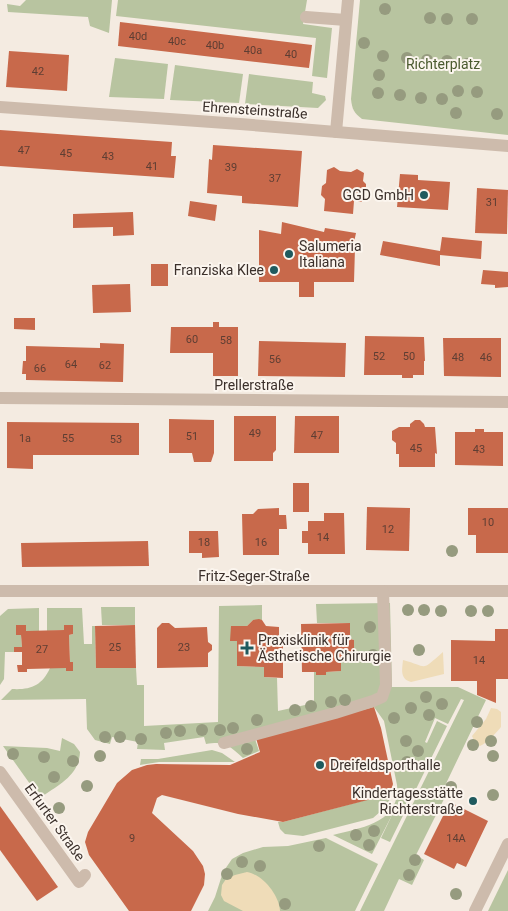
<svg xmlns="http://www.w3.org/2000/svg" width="508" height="911" font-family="Roboto,sans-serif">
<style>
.green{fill:#b8c4a0}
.sand{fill:#efdcb8}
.building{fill:#c8694b}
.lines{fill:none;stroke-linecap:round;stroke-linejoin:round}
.minor{stroke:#cdbbac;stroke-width:12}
.tree{fill:#969b7f}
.poi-dot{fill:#1f5a5e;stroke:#fbf5ee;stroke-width:2}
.labels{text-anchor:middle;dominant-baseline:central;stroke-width:4;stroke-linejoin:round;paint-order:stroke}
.number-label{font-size:11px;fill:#5e3e33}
.park-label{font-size:14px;fill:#4a5a2e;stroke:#fbf5ee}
.street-label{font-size:14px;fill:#3b302b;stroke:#fbf5ee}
.poi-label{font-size:14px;fill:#3b302b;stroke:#fbf5ee;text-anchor:end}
</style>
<rect width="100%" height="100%" fill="#f4ebe1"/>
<g class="green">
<path d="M26 0H112L109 33 90 26 88 17 8 12 7 4 20 6Z"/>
<path d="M118 0H307L303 24 332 28 327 78 312 76 316 38 116 16Z"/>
<path d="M360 0H508V135L362 119C354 113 352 109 351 99Z"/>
<path d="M115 58 168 64 164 99 109 97Z"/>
<path d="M175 65 243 74 239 103 170 100Z"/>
<path d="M249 74 313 82 312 93 325 96 326 100 318 108 245 104Z"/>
<path d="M390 603 392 687H458L486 700 441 794 445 797 416 855 424 860 412 885 399 879 384 911H360L464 700 461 699 448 724 435 718 425 742 427 743 437 721 447 726 390 842 381 838 394 811 372 854 333 835C360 828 401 823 397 785L384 721 374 707 255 739 259 751 243 758C228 745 226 741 206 744L204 737 164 743 165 750 137 749 138 742 112 737 110 744 95 740 87 729 86 699 1 700 12 689C30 690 42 686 50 668H66V671H73V663L70 662 69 635 73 634V625H64V630L47 631V608H82L84 644H92V626H95L96 668H136L137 685H144V726L218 722 219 606 262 605V620H253L247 626H231V641H237V666L264 667V677L277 678 278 711 314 703V672H316V675H326V672L341 671V657H354V640L350 639V623H317L316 604Z"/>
<path d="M101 607H135V625H102Z"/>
<path d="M39 608V631H26V625H16V635H21L22 647H14V652H5L4 679 0 685V616L8 609Z"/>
<path d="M62 738 74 744 80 752C79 776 58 785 40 798L3 746 47 748 60 751Z"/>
<path d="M212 750 222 753 235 762H159L140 765 141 759H158Z"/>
<path d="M392 789 388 805 373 818 303 836 285 834 280 829 278 822H283L385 795Z"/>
<path d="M326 838 378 864 355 911H208L215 897 223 872 232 859 243 853 263 847 288 846Z"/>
<path d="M508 870V911H488Z"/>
</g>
<g class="sand">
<path d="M443 652 444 674 411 682C400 679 402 670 403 660 429 667 420 672 443 652Z"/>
<path d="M491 708 497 709 501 712V727C496 733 486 744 480 746L475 743 472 736 486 719Z"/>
<path d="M247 872C263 875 279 895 280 911H243L224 901 221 895 222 885 226 879 235 875Z"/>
</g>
<g class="building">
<path d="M120 22 312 45 309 68 118 46Z"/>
<path d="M9 51 69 55 67 91 6 87Z"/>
<path d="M0 130 172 142 171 156H176L174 178 0 166Z"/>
<path d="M213 145 302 151 298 207 242 203V196L207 193 209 159 212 160Z"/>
<path d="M334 167 340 171 351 172 357 169 364 173 363 181 366 184V190L362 194V202L354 201 353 214 324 211 325 199 321 195 322 186 326 183 327 170Z"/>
<path d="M400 174 418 175V180L450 182 448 210 397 207Z"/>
<path d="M477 188 508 190 507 234 475 233Z"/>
<path d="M190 201 217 205 215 221 188 216Z"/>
<path d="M133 212 134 235 113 236V227L73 228V214Z"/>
<path d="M282 222 324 232 325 228 356 233 353 247 355 248 354 282H314V297H299V282H259V230L281 234Z"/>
<path d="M442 237 482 241 481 259 440 255V266L380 255 383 241 440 251Z"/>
<rect x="151" y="264" width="17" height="22"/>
<path d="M483 270 508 272V287L495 288V285L481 284Z"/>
<path d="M130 284 131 312 93 313 92 285Z"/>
<path d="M14 318H35V330L14 329Z"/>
<path d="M213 322H219V327H238V376H213V353H170L171 327H213Z"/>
<path d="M365 336 424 337 425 361H424V375H413V378H402V375H364Z"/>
<path d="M443 338H501V377L444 376Z"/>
<path d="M259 341 346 343 345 377 258 376Z"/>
<path d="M100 343 124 344 123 382 26 380V374H22L23 361H26V346L100 348Z"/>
<path d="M234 416H276V450L273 453V461H234Z"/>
<path d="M295 416H339V453H294Z"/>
<path d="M169 419 214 420V453L211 462H194L192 453H169Z"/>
<path d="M415 420H420L424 424 425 427H435L437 454 435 453V467H399V454H396V443L392 440V431L399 427H410V424Z"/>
<path d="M7 422 139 423V455H33V469L7 468Z"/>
<path d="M475 429H484V432H503V466L455 465V432H475Z"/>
<rect x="293" y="483" width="16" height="29"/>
<path d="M367 507 410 508 409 551 366 550Z"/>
<path d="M279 508V515H286L287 529H279V555H243L242 514H253L258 509Z"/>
<path d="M468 508H508V553H476V535H468Z"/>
<path d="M324 513H344L345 554H308V543H302V531H308V521H324Z"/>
<path d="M189 531H218L219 557 202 558V553H189Z"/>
<path d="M148 541 149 566 22 567 21 543Z"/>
<path d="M259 619 262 620 266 626 279 627V638H283V678L264 677V667L237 666V641H230L231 626H247L253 620Z"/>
<path d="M162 623H169L175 628 207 627 208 642 212 645V650L208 653V667L157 668V628Z"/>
<path d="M350 623V639L354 640V657H341V671L326 672V675H316V672H302L301 624Z"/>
<path d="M16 625H26V631L64 630V625H73V634L69 635 70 662H73V671H66V668L27 669V672H18L17 665H22V652H14V647H22L21 635H16Z"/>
<path d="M135 625 136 668H96L95 626Z"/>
<path d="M495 629H508V679H496V703L477 695V681H451V640L495 641Z"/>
<path d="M374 707 381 728 393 784 391 791 387 795 283 822 238 814 162 795 157 798 152 813 193 851 203 866 205 874 204 885 191 911H129L89 855 85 842 88 832 117 783 132 770 147 765 156 764 230 765 260 752 256 738Z"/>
<path d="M450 802 488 821 466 867 457 863 454 869 424 854Z"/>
<path d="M0 806 58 887 37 901 0 850Z"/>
</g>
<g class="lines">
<g class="minor">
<path d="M306 17 346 20"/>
<path d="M0 107 240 124 508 146"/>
<path d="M336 132 348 0"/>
<path d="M0 398 508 402"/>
<path d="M0 591H508"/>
<path d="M224 743 335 713 373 701 382 697 386 685 383 591"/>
<path d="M0 772 79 882 85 875"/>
<path d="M475 911 508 844"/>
</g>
</g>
<g class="tree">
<circle cx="385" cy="9" r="6"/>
<circle cx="430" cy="18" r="6"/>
<circle cx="447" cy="19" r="6"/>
<circle cx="472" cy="19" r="6"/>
<circle cx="364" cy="43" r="6"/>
<circle cx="383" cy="56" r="6"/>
<circle cx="407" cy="58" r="6"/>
<circle cx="427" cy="60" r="6"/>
<circle cx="447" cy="61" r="6"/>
<circle cx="467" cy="64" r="6"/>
<circle cx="379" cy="75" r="6"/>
<circle cx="458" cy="91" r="6"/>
<circle cx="477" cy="92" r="6"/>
<circle cx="378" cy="93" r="6"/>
<circle cx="400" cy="95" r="6"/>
<circle cx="421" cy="98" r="6"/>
<circle cx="442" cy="99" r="6"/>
<circle cx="456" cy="113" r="6"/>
<circle cx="497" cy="114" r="6"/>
<circle cx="452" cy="551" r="6"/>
<circle cx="408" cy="610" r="6"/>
<circle cx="424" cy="610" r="6"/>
<circle cx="441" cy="611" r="6"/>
<circle cx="471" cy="611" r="6"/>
<circle cx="488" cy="611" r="6"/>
<circle cx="370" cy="627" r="6"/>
<circle cx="419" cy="650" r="6"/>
<circle cx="373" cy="655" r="6"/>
<circle cx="426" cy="697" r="6"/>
<circle cx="345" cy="700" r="6"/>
<circle cx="331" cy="702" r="6"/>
<circle cx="442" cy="704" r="6"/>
<circle cx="311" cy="706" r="6"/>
<circle cx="411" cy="708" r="6"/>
<circle cx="295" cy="710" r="6"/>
<circle cx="429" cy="715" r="6"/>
<circle cx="394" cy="718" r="6"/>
<circle cx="257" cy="720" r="6"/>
<circle cx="477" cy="722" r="6"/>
<circle cx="233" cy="728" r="6"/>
<circle cx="202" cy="730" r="6"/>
<circle cx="220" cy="730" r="6"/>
<circle cx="180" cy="731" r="6"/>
<circle cx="166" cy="733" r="6"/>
<circle cx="105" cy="737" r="6"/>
<circle cx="120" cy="737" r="6"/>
<circle cx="141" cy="739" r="6"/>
<circle cx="406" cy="741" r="6"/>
<circle cx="491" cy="741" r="6"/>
<circle cx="473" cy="745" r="6"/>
<circle cx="247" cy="749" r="6"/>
<circle cx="418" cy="751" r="6"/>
<circle cx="13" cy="754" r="6"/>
<circle cx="100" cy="756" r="6"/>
<circle cx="493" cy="756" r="6"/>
<circle cx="44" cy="757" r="6"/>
<circle cx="73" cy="761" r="6"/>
<circle cx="407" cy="762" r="6"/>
<circle cx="54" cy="777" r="6"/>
<circle cx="87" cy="786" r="6"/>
<circle cx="451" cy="787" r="6"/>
<circle cx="493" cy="795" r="6"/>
<circle cx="59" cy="808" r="6"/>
<circle cx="374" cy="831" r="6"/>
<circle cx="356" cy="835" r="6"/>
<circle cx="369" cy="845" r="6"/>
<circle cx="319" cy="846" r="6"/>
<circle cx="415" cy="860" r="6"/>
<circle cx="242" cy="862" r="6"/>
<circle cx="260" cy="866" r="6"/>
<circle cx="227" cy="874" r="6"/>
<circle cx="409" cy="875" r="6"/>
<circle cx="456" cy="894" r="6"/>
<circle cx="285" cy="904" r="6"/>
</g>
<g class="poi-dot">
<circle cx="424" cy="195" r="5"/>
<circle cx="289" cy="254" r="5"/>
<circle cx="274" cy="270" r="5"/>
<path d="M244.5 640.5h5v5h5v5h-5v5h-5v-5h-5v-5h5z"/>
<circle cx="320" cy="765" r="5"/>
<circle cx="473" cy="801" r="5"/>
</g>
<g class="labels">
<g class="number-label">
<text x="138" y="36">40d</text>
<text x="177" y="41">40c</text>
<text x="215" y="45">40b</text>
<text x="253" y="50">40a</text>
<text x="291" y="54">40</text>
<text x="38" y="71">42</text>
<text x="24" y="150">47</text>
<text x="66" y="153">45</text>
<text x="108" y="156">43</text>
<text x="152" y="166">41</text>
<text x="231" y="167">39</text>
<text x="275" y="178">37</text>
<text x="492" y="202">31</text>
<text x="192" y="339">60</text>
<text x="226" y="340">58</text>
<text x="379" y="356">52</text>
<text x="409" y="356">50</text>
<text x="458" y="357">48</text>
<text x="486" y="357">46</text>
<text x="275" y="359">56</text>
<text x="71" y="364">64</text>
<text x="105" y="365">62</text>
<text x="40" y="368">66</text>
<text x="255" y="433">49</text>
<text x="317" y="435">47</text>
<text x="192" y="436">51</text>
<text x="25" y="438">1a</text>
<text x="68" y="438">55</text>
<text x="116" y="439">53</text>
<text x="416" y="448">45</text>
<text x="479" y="449">43</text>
<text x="488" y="522">10</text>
<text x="388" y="529">12</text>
<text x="323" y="537">14</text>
<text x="204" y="542">18</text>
<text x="261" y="542">16</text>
<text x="115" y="647">25</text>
<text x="184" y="647">23</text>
<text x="42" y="649">27</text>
<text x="479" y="660">14</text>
<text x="132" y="838">9</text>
<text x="456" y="838">14A</text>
</g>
<g class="park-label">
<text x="443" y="64">Richterplatz</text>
</g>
<g class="street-label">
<text transform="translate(255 110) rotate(4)">Ehrensteinstraße</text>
<text x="254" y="385">Prellerstraße</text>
<text x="254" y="576">Fritz-Seger-Straße</text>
<text transform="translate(55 822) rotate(54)">Erfurter Straße</text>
</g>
<g class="poi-label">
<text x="414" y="195">GGD GmbH</text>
<text x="299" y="246" text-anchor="start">Salumeria<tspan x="299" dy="16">Italiana</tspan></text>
<text x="264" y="270">Franziska Klee</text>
<text x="258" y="640" text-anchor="start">Praxisklinik für<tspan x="258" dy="16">Ästhetische Chirurgie</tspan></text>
<text x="330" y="765" text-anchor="start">Dreifeldsporthalle</text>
<text x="463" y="793">Kindertagesstätte<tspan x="463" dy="16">Richterstraße</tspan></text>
</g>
</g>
</svg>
